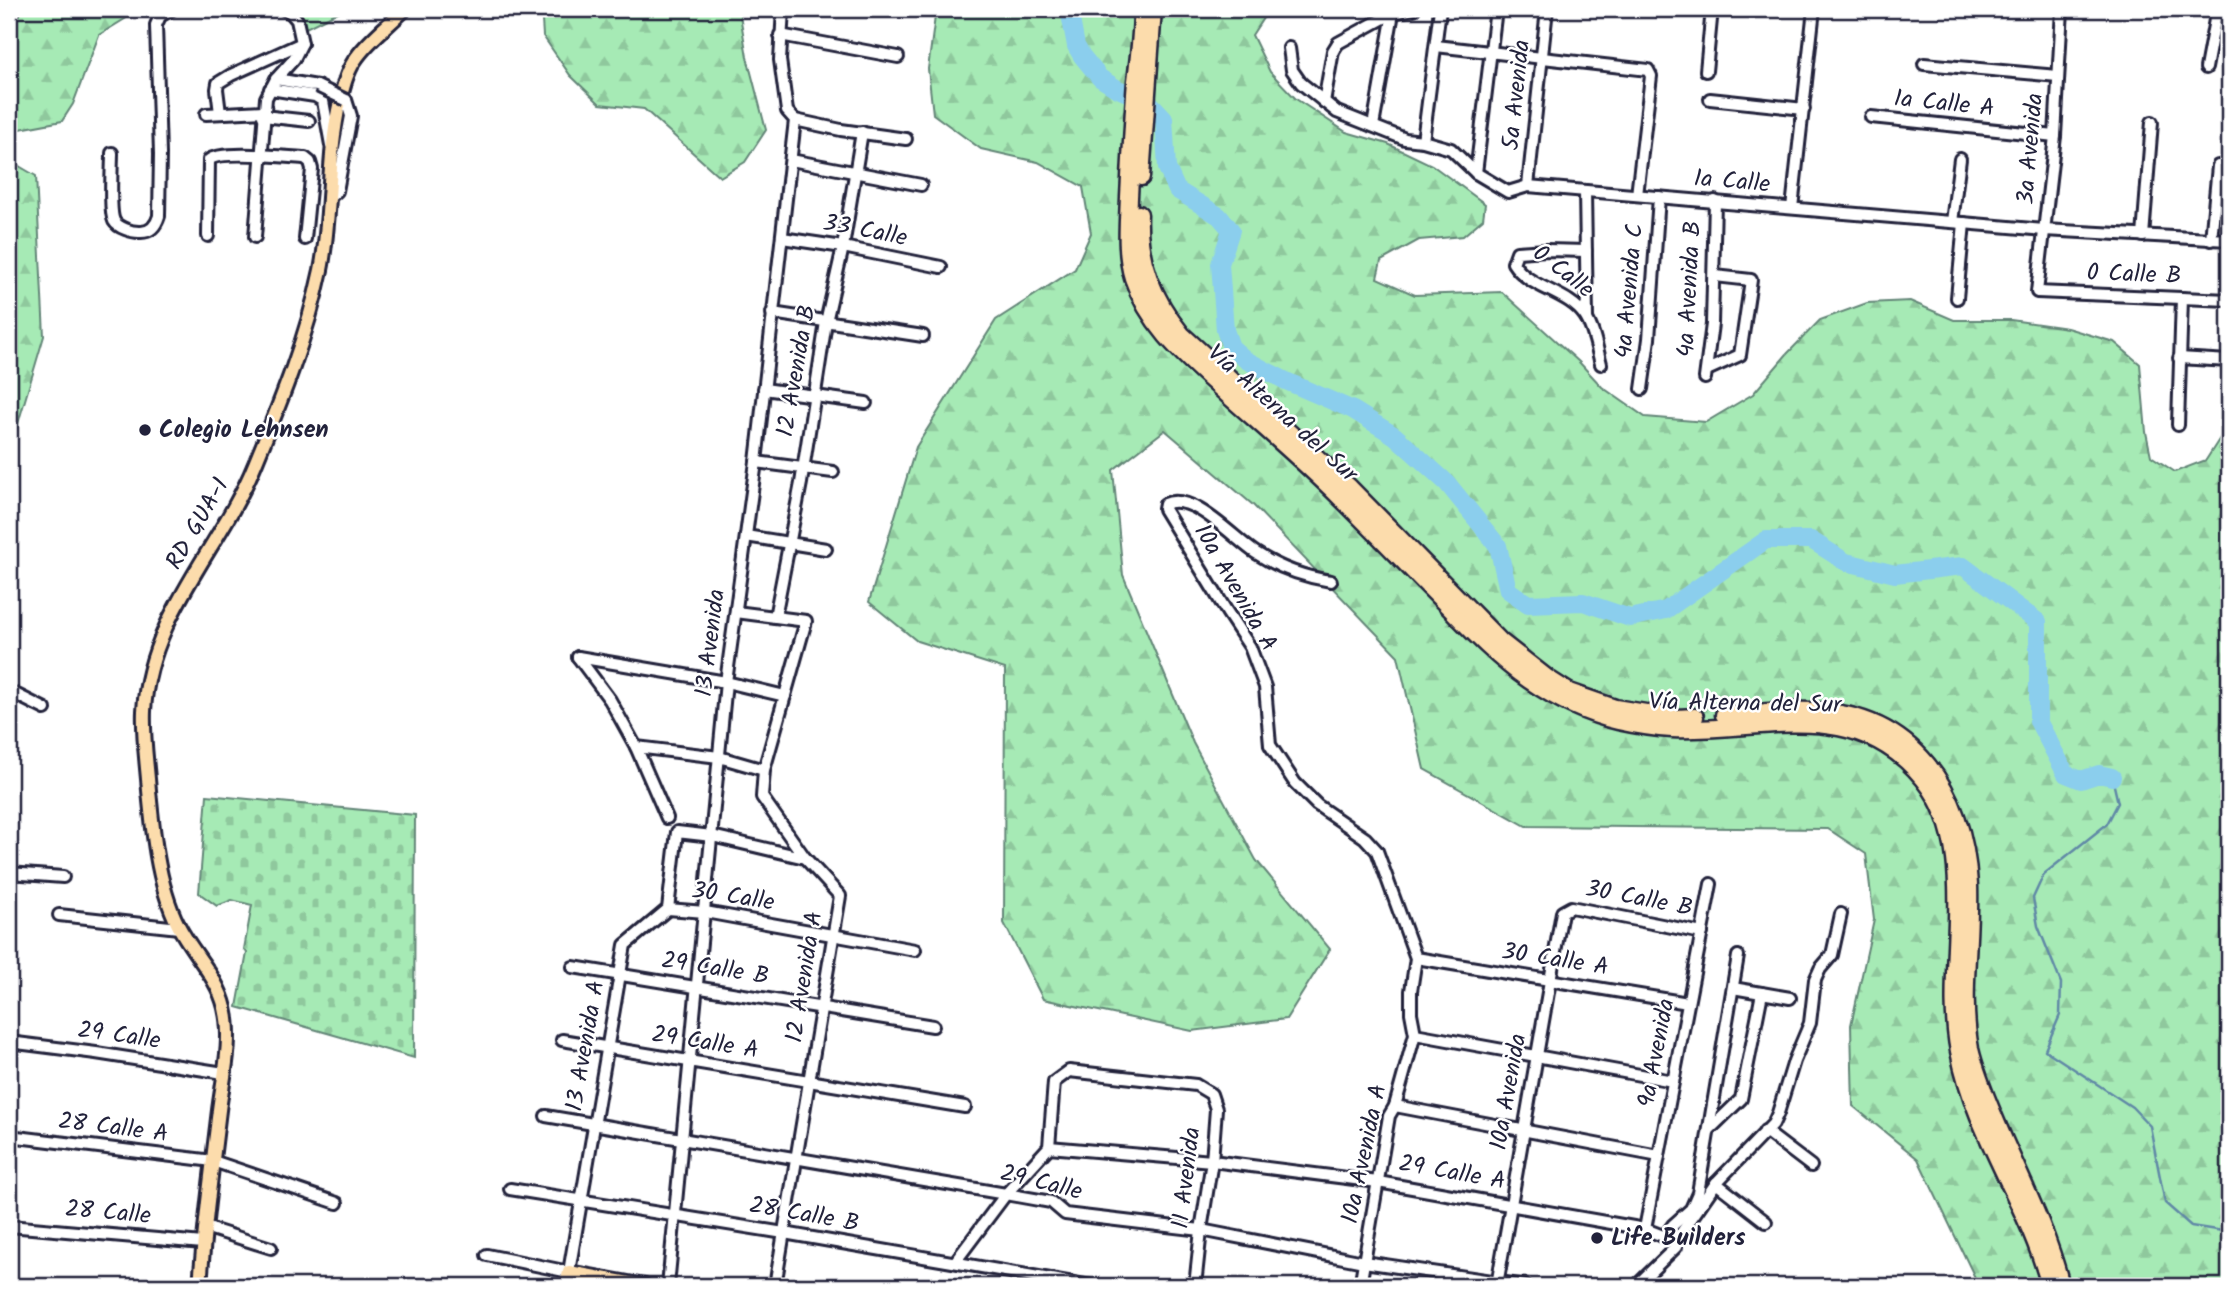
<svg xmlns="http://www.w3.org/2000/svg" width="2238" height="1295" font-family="Kalam,sans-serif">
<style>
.forest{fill:url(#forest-firs);stroke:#648678;stroke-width:2}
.cemetery{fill:url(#cemetery-stones);stroke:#648678;stroke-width:2}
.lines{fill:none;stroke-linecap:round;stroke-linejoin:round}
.stream{stroke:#6189a6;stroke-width:2.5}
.river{stroke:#8bceed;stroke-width:18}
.minor-casing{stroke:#22223b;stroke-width:16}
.major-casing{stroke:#22223b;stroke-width:18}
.highway-casing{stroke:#22223b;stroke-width:21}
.minor{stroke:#fff;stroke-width:10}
.major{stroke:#fcdcac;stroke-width:12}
.highway{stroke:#fcdcac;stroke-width:16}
.minor-bridge-casing{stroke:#22223b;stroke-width:16;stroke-linecap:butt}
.minor-bridge{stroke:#fff;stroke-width:10}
.poi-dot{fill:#22223b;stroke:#fff;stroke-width:2.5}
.labels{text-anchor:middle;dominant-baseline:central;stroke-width:5;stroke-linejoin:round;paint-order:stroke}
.street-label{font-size:24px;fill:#22223b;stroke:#fff}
.poi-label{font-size:24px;font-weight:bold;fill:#22223b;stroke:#fff;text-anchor:start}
</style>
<defs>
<pattern id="forest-firs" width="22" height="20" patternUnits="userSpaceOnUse" patternTransform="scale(1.75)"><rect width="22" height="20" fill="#a6eab5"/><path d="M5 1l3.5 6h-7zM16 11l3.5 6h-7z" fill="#8fc89d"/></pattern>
<pattern id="cemetery-stones" width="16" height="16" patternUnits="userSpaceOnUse" patternTransform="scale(1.75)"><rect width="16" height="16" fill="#a6eab5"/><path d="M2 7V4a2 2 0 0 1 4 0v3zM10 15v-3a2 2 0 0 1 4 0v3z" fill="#8fc89d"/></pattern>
</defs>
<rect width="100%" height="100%" fill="#fff"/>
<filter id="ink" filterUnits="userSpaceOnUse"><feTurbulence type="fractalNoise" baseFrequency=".0143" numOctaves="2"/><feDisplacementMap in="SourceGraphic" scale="14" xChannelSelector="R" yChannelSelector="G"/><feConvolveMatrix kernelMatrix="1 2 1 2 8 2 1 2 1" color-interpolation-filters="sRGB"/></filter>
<g filter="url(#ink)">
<g class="forest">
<path d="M9 9H141L99 35 73 104 62 121 9 131Z"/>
<path d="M293 9H344L302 30Z"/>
<path d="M549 9H739L747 57 766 130 745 162 720 177 644 109 600 104 570 75 543 36 542 20Z"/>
<path d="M936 9H1269L1252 35 1270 72 1296 99 1346 132 1388 144 1432 165 1485 204 1483 219 1463 236 1419 240 1381 261 1377 278 1415 295 1502 292 1579 362 1602 387 1645 417 1706 422 1753 394 1787 354 1820 320 1867 303 1910 301 1954 320H2011L2067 328 2114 342 2140 364 2146 432 2151 456 2175 472 2206 460 2229 424V1286H1979L1918 1159 1853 1106 1851 1025 1874 920 1866 854 1828 829 1526 826 1424 769 1398 656 1253 505 1165 430 1113 470 1123 575 1193 743 1256 860 1330 949 1286 1019 1192 1031 1043 999 1004 923 1005 669 917 641 869 602 916 447 996 320 1075 269 1091 233 1083 187 1038 162 981 149 933 114 928 69Z"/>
<path d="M9 160 36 176 44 336 9 454Z"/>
</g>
<path class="cemetery" d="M207 795 415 815 414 1058 237 1007 247 953 244 949 252 905 232 900 217 906 199 893Z"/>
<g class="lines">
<path class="stream" d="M2112 777 2118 803 2107 824 2044 874 2033 898 2038 926 2061 983 2060 1015 2045 1050 2132 1107 2150 1126 2165 1203 2191 1226 2229 1232"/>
<path class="river" d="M1069 9 1076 46 1082 56 1100 78 1116 88 1150 103 1164 118 1167 168 1177 190 1219 216 1231 230 1220 264 1225 330 1231 347 1246 360 1286 381 1353 410 1395 436 1447 483 1498 546 1508 590 1528 604 1583 602 1630 618 1666 610 1766 540H1811L1846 562 1895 574 1963 566 2038 622V721L2066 774 2081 780 2099 774 2112 777"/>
<defs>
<g id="minor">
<path d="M2062 9 2055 136 2037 292 2229 300"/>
<path d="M780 35 898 57"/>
<path d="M1436 46 1648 70 1651 76 1637 195"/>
<path d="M1289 48 1292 70 1301 83 1337 112 1405 139 1423 141 1451 149 1476 173 1508 192 1528 186 2044 230 2229 240"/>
<path d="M1924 64 2058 76"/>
<path d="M2206 68 2217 9"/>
<path d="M1706 71 1712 9"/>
<path d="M276 79 317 86"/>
<path d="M270 89 315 96 323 101 331 145"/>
<path d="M1710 99 1804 109"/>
<path d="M1324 102 1333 51 1338 43 1393 13 1414 9"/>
<path d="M220 113 217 89 218 83 231 75 302 43"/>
<path d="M206 114 263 111"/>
<path d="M263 116 309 121"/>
<path d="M1871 117 2055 136"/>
<path d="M795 120 841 130 906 139"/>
<path d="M1373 126 1393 13"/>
<path d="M1423 141 1440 9"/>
<path d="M112 153C112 166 109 211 114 221 118 228 132 232 139 232 150 233 156 226 159 216L160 154 156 25 160 16 172 9"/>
<path d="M791 160 921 185"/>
<path d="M1476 173 1496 9"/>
<path d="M1528 186 1547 9"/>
<path d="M1585 191 1587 318"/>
<path d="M328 199 337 191 351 116 346 100"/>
<path d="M1792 208 1814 9"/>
<path d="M1952 222 1960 159"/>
<path d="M208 236 209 160C219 150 287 157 305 158L310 162 312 169 305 239"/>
<path d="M2143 236 2152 122"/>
<path d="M255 237 266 98 276 79 294 59 302 43 297 20 291 13 284 9"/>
<path d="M782 238 843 247 941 267"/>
<path d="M2211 240 2218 166"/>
<path d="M1586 251 1547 250 1517 252 1513 263C1529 289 1568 291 1585 316 1594 329 1597 349 1601 364"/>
<path d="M1957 298 1964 223"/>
<path d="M772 313 923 336"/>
<path d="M2179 358 2229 361"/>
<path d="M1707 370 1740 355 1751 280 1715 276"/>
<path d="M1705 378 1712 324 1715 201"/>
<path d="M764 389 866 403"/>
<path d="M1642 389 1649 339 1659 197"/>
<path d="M2178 425 2182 298"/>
<path d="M756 462 833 472"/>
<path d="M746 536 826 549"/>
<path d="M1331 581C1304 577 1279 568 1256 553 1234 539 1193 491 1165 504L1164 509 1227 612 1250 647 1265 687 1270 745 1295 783 1317 805 1365 838 1377 851 1416 958 1411 991V1013L1415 1034 1395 1106 1389 1116 1360 1286"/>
<path d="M736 612 806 621 764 770 762 797 805 858 840 896 775 1286"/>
<path d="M775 617 801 483 826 322 843 247 862 132"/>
<path d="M578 657 726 682 785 696"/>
<path d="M578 657 610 700 636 747 667 818"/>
<path d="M9 691 45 709"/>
<path d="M636 747 719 757 764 770"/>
<path d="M9 873 63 877"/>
<path d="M668 909 705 912 915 950"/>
<path d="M59 915 179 928"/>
<path d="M1416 958 1688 1003"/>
<path d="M573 967 933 1026"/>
<path d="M1733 988 1790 998"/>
<path d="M1415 1034 1673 1081"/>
<path d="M562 1040 965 1107"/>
<path d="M9 1042 96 1053 224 1073"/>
<path d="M1395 1106 1659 1156"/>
<path d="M546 1116 1006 1194 1051 1202 1065 1214 1201 1230 1364 1262 1526 1286"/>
<path d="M1710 1129 1741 1099 1762 993"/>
<path d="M1765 1131 1811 1166"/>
<path d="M9 1136 213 1161 337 1203"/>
<path d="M1049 1147 1212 1161 1378 1182 1645 1229 1673 1240 1676 1244V1247L1636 1286"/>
<path d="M1716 1183 1766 1222"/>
<path d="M510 1189 784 1233 1091 1286"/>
<path d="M9 1226 203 1243"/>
<path d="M205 1227 271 1248"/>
<path d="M1645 1229 1711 884"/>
<path d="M1665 1236 1673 1225 1691 1209 1698 1193 1738 956"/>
<path d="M1675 1242 1716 1183 1773 1124 1778 1113 1794 1061 1810 1023 1815 980 1820 969 1832 955 1841 914"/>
<path d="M487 1255 569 1272 625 945 668 909 677 832 712 836 805 858"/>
<path d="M955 1262 1006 1194 1049 1147 1054 1082 1069 1071 1196 1085 1211 1094 1216 1109 1212 1161 1201 1230 1195 1286"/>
<path d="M1497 1285 1562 912 1571 907 1702 933"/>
<path d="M668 1286 726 682 756 462 795 120 787 111 780 60 783 9"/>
</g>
<g id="major">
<path d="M9 14 14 9"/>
<path d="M200 1286C204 1227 212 1169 219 1110 223 1078 233 1040 225 1008 218 977 192 953 178 925 157 884 152 825 148 779 146 756 143 734 144 711 149 616 221 548 255 464 281 401 307 337 321 270 332 215 327 157 340 101 343 86 347 70 357 57 370 39 390 24 405 9"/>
<path d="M566 1286 569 1272 645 1286"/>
</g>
<g id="highway">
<path d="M1142 9C1142 33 1139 57 1136 81 1133 119 1131 158 1129 197 1128 224 1125 252 1133 278 1150 329 1190 360 1228 395 1266 429 1305 462 1341 498 1378 534 1413 571 1449 607 1474 633 1499 659 1529 680 1555 698 1587 714 1618 721 1636 725 1654 728 1672 729 1763 733 1855 694 1924 779 1983 852 1942 966 1959 1051 1975 1134 2029 1205 2050 1286"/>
<path d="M1141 177 1153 9"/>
<path d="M1139 214C1137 261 1153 299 1182 335L1350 488 1501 642 1547 678 1569 692 1615 708 1677 718 1695 717"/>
<path d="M1724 715C1754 714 1785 709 1814 711 1914 715 1964 792 1969 885 1971 940 1960 995 1970 1049 1976 1075 1987 1100 1997 1124 2020 1178 2047 1229 2061 1286"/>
</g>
</defs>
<use href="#minor" class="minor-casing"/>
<use href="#major" class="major-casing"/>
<use href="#highway" class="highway-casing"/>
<use href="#minor" class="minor"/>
<use href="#major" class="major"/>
<use href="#highway" class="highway"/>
<defs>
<path id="minor-bridge" d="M317 86 346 100"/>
</defs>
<use href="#minor-bridge" class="minor-bridge-casing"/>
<use href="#minor-bridge" class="minor-bridge"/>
</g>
</g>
<g class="poi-dot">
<circle cx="145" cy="430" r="7"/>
<circle cx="1597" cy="1238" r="7"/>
</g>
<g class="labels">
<g class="street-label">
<text transform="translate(1517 95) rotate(-84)">5a Avenida</text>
<text transform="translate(1944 104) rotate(6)">1a Calle A</text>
<text transform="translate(2031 149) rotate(-85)">3a Avenida</text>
<text transform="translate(1732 182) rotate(5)">1a Calle</text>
<text transform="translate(865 231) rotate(11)">33 Calle</text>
<text transform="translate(1563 272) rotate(38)">0 Calle</text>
<text transform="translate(2134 275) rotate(2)">0 Calle B</text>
<text transform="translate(1690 289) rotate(-87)">4a Avenida B</text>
<text transform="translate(1630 291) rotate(-85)">4a Avenida C</text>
<text transform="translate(797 371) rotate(-80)">12 Avenida B</text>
<text transform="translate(1282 414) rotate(42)">Vía Alterna del Sur</text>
<text transform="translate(198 524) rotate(-60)">RD GUA-1</text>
<text transform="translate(1235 588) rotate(60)">10a Avenida A</text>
<text transform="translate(711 643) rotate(-83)">13 Avenida</text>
<text transform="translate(1745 704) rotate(1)">Vía Alterna del Sur</text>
<text transform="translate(733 897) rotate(9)">30 Calle</text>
<text transform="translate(1639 899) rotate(11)">30 Calle B</text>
<text transform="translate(1555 960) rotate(9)">30 Calle A</text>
<text transform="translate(715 969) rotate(9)">29 Calle B</text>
<text transform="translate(805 977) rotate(-81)">12 Avenida A</text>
<text transform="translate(119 1036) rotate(8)">29 Calle</text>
<text transform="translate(705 1043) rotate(9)">29 Calle A</text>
<text transform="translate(586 1046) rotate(-80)">13 Avenida A</text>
<text transform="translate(1657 1053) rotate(-79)">9a Avenida</text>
<text transform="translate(1509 1092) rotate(-80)">10a Avenida</text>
<text transform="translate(113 1128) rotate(7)">28 Calle A</text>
<text transform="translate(1365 1154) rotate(-78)">10a Avenida A</text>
<text transform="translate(1452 1173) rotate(10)">29 Calle A</text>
<text transform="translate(1187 1178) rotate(-83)">11 Avenida</text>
<text transform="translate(1041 1183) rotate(14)">29 Calle</text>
<text transform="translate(108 1213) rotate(5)">28 Calle</text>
<text transform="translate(804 1215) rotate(10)">28 Calle B</text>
</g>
<g class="poi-label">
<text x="159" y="430">Colegio Lehnsen</text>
<text x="1611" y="1238">Life Builders</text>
</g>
</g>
<rect width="2238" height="1295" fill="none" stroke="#fff" stroke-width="35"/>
<rect x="18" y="18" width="2203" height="1260" fill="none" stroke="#22223b" stroke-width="2.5" filter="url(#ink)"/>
</svg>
